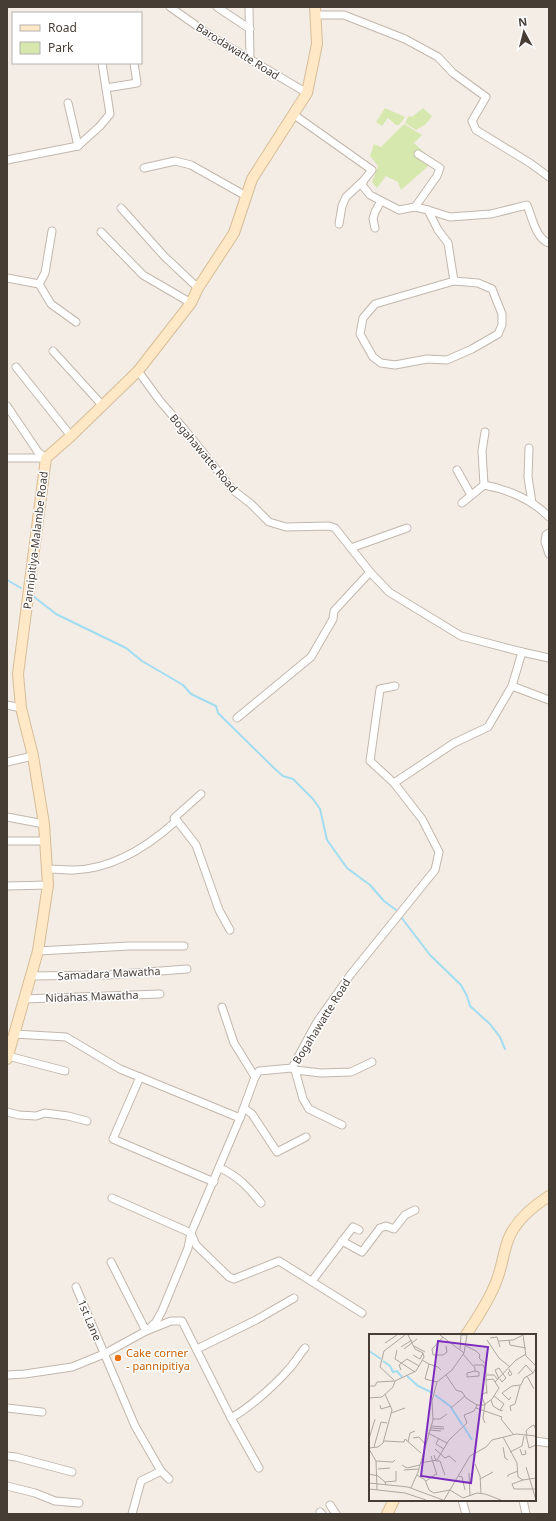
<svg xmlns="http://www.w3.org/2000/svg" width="556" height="1521" font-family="'Noto Sans',sans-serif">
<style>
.green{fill:#d7e8af}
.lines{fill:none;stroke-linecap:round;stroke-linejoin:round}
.stream{stroke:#a2dcf1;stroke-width:2}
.street-casing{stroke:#c2b7ac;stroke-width:9}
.secondary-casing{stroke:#d7bd98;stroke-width:12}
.street{stroke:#fff;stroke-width:7}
.secondary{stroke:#ffe8c5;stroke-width:10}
.food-dot{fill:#e8710a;stroke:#fff;stroke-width:1.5}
.labels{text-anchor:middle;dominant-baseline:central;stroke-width:3;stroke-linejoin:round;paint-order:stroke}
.street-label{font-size:11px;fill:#463d35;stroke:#fff}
.food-label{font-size:11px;fill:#c56008;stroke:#fff;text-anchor:start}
.inset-river{fill:none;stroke:#a2dcf1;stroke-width:2}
.inset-road{fill:none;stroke:#aea79f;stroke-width:1}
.view{fill:#7b2cbf;fill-opacity:0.15;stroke:#7b2cbf;stroke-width:2}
.inset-edge{fill:none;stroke:#463d35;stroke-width:2}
</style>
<rect width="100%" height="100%" fill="#f3ede6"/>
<g class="green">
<path d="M385 108 405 117 399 125H396L388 118 382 126 376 122Z"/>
<path d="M423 108 432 116 426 124 416 130 405 123 409 116 412 117Z"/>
<path d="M404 124 422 135 414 143 434 161 401 190 398 182 386 176 377 188 372 182 378 166 370 156 374 144 381 147Z"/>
</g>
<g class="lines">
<g class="stream">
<path d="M7 580 21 588"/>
<path d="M33 596 56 614 126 648 142 661 183 685 191 694 216 706 218 713 275 769 283 776 293 779 313 799 320 809 327 840 347 868 370 885 384 901 396 910"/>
<path d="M401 917 430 955 461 985 467 996 470 1006 490 1024 500 1037 505 1049"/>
</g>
<defs>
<g id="street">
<path d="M170 7 214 38 307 93"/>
<path d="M217 7 250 29"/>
<path d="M249 7 250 59"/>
<path d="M316 15H344L405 39 438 57 453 73 486 97 472 121 476 130 530 163 549 177"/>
<path d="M106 88 137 83 134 63"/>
<path d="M68 103 78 146"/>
<path d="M293 114 372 170 364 180 362 185 370 195 399 210 415 207 428 210 438 230 448 243 454 281 375 304 363 318 360 334 373 357 381 363 395 365 427 359 447 360 472 349 498 334 502 325V314L492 289 478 283 454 281"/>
<path d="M7 160 78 146 100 126 110 114 102 63"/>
<path d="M144 168 175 161 191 165 246 196"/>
<path d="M415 207 437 176 440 168 418 154"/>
<path d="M121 208 164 256 198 288"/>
<path d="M428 210 450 217 491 214 527 205C532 217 536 239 549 243"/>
<path d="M339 224 342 206 346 197 363 181"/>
<path d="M375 228 373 219 375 212 381 201"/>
<path d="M101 232 143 275 191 303"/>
<path d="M7 278 39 284 51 304 76 322"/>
<path d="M39 284 45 273 52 231"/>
<path d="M53 351 102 405"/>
<path d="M16 367 71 436"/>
<path d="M138 371 160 401 185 430 233 490 251 504 269 522 286 527 329 526 335 528 370 572 389 592 461 636 522 652"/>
<path d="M7 406 38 452 46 458"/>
<path d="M529 448 528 477 532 503"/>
<path d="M7 458H46"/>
<path d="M457 470 471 495"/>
<path d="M484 485 482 451 485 432"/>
<path d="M462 503 484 485C507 489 533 500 549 517"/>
<path d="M549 533 546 535 545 542 549 554"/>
<path d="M351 548 407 528"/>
<path d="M512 686 549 700"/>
<path d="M7 705 21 708"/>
<path d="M237 718 311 657 333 619 334 611 370 572"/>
<path d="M7 762 33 756"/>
<path d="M394 783 370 761 380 689 395 686"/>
<path d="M7 817 44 824"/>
<path d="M175 818 196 845 219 910 230 930"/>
<path d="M7 841H46"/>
<path d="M46 869C55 869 65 870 74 870 113 869 147 847 175 822L174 818 201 794"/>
<path d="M7 886 48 885"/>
<path d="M38 951 129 946H184"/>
<path d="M30 976 108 975 187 969"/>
<path d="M24 999 160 994"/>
<path d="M222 1007 234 1043 255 1077"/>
<path d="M14 1034 66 1037 120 1069 240 1118"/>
<path d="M8 1056 65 1071"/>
<path d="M292 1068 295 1070 321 1073 351 1072 372 1062"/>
<path d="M295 1070 303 1099 309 1109 342 1125"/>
<path d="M140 1077 113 1139 214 1182"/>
<path d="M244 1108 252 1114 277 1152 306 1137"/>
<path d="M7 1112 19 1115 36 1116 45 1113 68 1116 87 1121"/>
<path d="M220 1168C238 1176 249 1188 261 1203"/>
<path d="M112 1198 191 1233 196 1245 229 1277 234 1279 279 1261 362 1313"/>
<path d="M342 1241 362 1252 380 1228 386 1226 394 1229 405 1215 415 1210"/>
<path d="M111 1262 146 1331 171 1321H182L231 1418 259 1468"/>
<path d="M312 1281 353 1227 359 1230"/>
<path d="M76 1287 135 1426 161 1471 169 1479"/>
<path d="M197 1349 256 1320 294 1298"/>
<path d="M7 1375 25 1374 72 1367 104 1354 146 1331 156 1322 162 1311 188 1248 191 1233 240 1118 255 1077 259 1071 292 1068 317 1022 351 974 435 870 439 852 422 819 394 783 454 743 488 727 512 686 522 652 549 658"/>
<path d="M7 1408 42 1412"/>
<path d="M231 1418C249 1408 274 1386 288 1370 294 1364 299 1355 305 1348"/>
<path d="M535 1441 549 1443"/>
<path d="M7 1456 16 1457 72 1472"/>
<path d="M7 1486 35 1493 55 1501 79 1503"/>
<path d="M462 1500 466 1514"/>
<path d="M523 1500 526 1514"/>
<path d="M330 1505 336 1514"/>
<path d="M320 1512 322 1514"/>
<path d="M132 1514 141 1481 161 1471"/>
</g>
<g id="secondary">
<path d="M7 1059 38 951 48 885 44 824 33 756 21 708 18 674 46 458 71 436 138 371 191 303 198 288 234 233 252 179 307 93 317 44 315 7"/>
<path d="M466 1335C477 1318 489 1301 496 1282 502 1268 503 1254 508 1240 515 1221 532 1207 549 1196"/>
<path d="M387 1514 394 1500"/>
</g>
</defs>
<use href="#street" class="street-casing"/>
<use href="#secondary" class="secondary-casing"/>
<use href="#street" class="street"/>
<use href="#secondary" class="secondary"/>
</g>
<circle class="food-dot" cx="118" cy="1358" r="4"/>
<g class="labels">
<g class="street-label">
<text transform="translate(238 51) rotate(32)">Barodawatte Road</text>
<text transform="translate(204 453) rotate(50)">Bogahawatte Road</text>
<text transform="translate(35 540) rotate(-83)">Pannipitiya-Malambe Road</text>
<text transform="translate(109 973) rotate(-3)">Samadara Mawatha</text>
<text transform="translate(92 996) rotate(-2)">Nidahas Mawatha</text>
<text transform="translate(321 1021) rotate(-58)">Bogahawatte Road</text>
<text transform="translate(90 1320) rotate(67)">1st Lane</text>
</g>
<g class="food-label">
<text x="126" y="1352">Cake corner<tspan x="126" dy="13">- pannipitiya</tspan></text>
</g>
</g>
<g transform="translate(369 1334)">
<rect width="167" height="167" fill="#f3ede6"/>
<path class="inset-river" d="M0 17 12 25M14 27 21 32 24 38 28 37 33 43M38 42 49 52 64 59M66 61 81 72 94 92M95 93 103 106"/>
<path class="inset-road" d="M39 1 46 15 54 19M71 1 95 19M154 1 157 22 167 32M74 3 63 15 64 21H74L78 18 77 12M121 4 128 3 131 13M118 6 130 24 141 33M140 6 141 11 157 14M130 7 144 6 154 1M16 9 28 1M45 12 56 18M97 12 107 17 111 21 110 24 117 30V46M32 13 43 6M35 15 48 5M91 15 92 1H97M28 16 26 25 46 38M94 20 106 34V37L98 39V43L110 42V38L106 37M44 21 51 25 54 19M53 26 60 30 56 45 68 48M60 30 69 33 72 36M105 31H114L116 35M140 35 141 37 143 40 141 42 139 39 141 37M32 36 30 31 38 25 50 32M149 40 157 31 164 39M77 41 87 56 93 58 97 64 108 71M118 41H125L129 46M158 42 165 55M130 45 126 36 130 34 134 40M131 45 133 48 137 44 134 40M25 46 11 33 15 17 36 1M0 52H6L8 48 26 47 47 37 55 23 54 19M118 60 117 46 124 45 126 48M125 62 135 70 131 76M142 63 140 66 133 59 143 52 152 51 155 44 164 39 167 34M0 64 13 63 24 53 26 47M122 66 124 72 132 77 134 76M116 70 114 84 116 89M11 71 12 75 22 72M116 71 112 61 118 58M82 74 96 62M107 74 133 83 132 85 144 100M142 77 141 72 146 70 151 52M22 79 36 74M64 85H71L78 80M62 92 75 93M61 94 75 95M60 96 72 97M59 99 78 109M157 101 160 114 167 111M158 101 157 97 161 93 165 91 166 94M134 103 148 129 149 143 154 146 167 144M44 104 50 103 56 110M70 104 67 110 75 115M0 105 6 85M15 107 35 108 36 105 52 119M39 108 41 99 46 97M5 113 12 88 18 89M134 113 136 124 139 126M0 114 9 113 14 109 23 76 16 60M0 115 7 127 8 156M66 115 76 124 80 122 87 128M151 115 153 121 157 120 156 116M141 118 153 112 155 102M65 121 67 127H71L76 141M62 122 68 141M7 127 24 128 26 126M51 129 68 126 80 106 98 89 95 81 105 77 108 71H115L123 65 130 54 126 48 147 26 157 20M106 130 111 142 112 159M33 131 38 134 51 131M157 133 167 166M9 135 21 134M35 136 50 135M100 139 101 162M0 140 9 142 16 148 17 151M48 141 56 146 60 156 65 159 81 156 94 164 108 159 116 160 132 166M90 142 93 143 96 156M139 143V141L149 137M111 145 124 138M154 146 143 150 145 155H167M57 147 67 140M16 148 27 147V137M0 149 39 153 74 166M42 154 49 138 64 86 63 67 68 48 83 36 95 19 98 1M0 155 36 159 57 166M75 166 101 122 117 113 123 106 147 100 167 102"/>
<path class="view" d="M69 7 119 13 102 149 52 142Z"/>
<rect width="167" height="167" class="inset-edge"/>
</g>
<rect width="556" height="1521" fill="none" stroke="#463d35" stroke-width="16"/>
<rect x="12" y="12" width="130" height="52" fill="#ffffff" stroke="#b5b1ae"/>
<rect x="20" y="25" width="20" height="6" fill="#ffe8c5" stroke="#b5b1ae"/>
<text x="48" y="32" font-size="12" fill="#463d35">Road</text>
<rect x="20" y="42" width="20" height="12" fill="#d7e8af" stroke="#b5b1ae"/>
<text x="48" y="52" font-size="12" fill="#463d35">Park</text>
<g transform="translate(524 32) rotate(353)" stroke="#ffffff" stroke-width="3" paint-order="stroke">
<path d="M0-3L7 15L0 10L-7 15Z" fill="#463d35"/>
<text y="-6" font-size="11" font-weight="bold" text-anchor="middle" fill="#463d35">N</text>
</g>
</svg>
